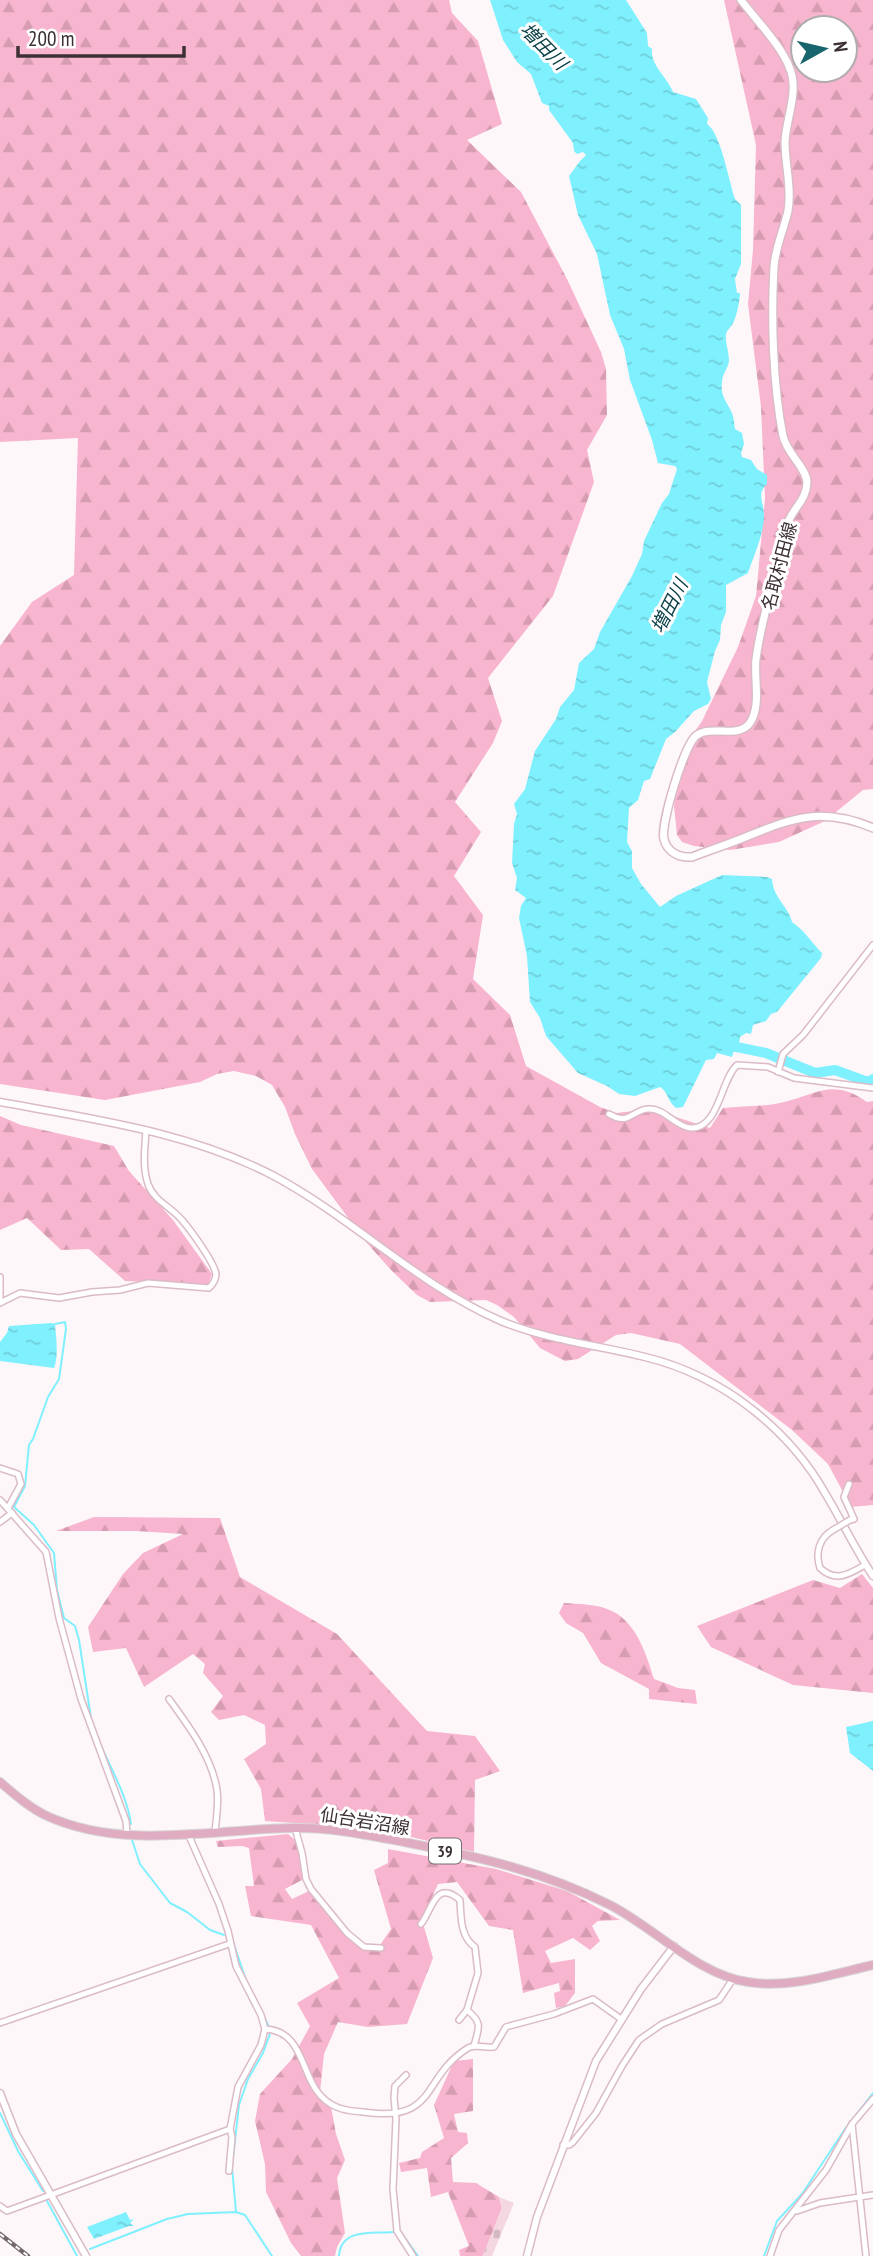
<svg xmlns="http://www.w3.org/2000/svg" width="873" height="2256" font-family="'PT Sans Narrow','Noto Sans JP',sans-serif">
<style>
.forest{fill:url(#forest-firs);fill-rule:evenodd}
.cemetery{fill:url(#cemetery-stones)}
.water{fill:url(#water-ripples)}
.lines{fill:none;stroke-linecap:round;stroke-linejoin:round}
.stream{stroke:#7ff0fd;stroke-width:2}
.river{stroke:#7ff0fd;stroke-width:10}
.minor-casing{stroke:#dabbc7;stroke-width:8}
.tertiary-casing{stroke:#dabbc7;stroke-width:9}
.secondary-casing{stroke:#dabbc7;stroke-width:10}
.primary-casing{stroke:#d8d6d7;stroke-width:10}
.minor{stroke:#fff;stroke-width:5}
.tertiary{stroke:#fff;stroke-width:6}
.secondary{stroke:#fff;stroke-width:7}
.primary{stroke:#e0acc2;stroke-width:8}
.rail-casing{stroke:#72676c;stroke-width:4.5}
.rail{stroke:#fff;stroke-width:2;stroke-dasharray:5;stroke-linecap:butt}
.minor-bridge-casing{stroke:#dabbc7;stroke-width:8;stroke-linecap:butt}
.minor-bridge{stroke:#fff;stroke-width:5}
.labels{text-anchor:middle;dominant-baseline:central;stroke-width:6;stroke-linejoin:round;paint-order:stroke}
.shield{fill:#fff;stroke:#766e72;stroke-width:2}
.shield-label{font-size:16px;font-weight:bold;fill:#3c3035}
.street-label{font-size:18px;fill:#3c3035;stroke:#fff}
.water-label{font-size:19px;font-style:italic;fill:#083f45;stroke:#fff}
</style>
<defs>
<pattern id="forest-firs" width="22" height="20" patternUnits="userSpaceOnUse" patternTransform="scale(1.75)"><rect width="22" height="20" fill="#f8b5cf"/><path d="M5 1l3.5 6h-7zM16 11l3.5 6h-7z" fill="#d69cb2"/></pattern>
<pattern id="cemetery-stones" width="16" height="16" patternUnits="userSpaceOnUse" patternTransform="scale(1.75)"><rect width="16" height="16" fill="#f5d7e2"/><path d="M2 7V4a2 2 0 0 1 4 0v3zM10 15v-3a2 2 0 0 1 4 0v3z" fill="#d3b9c2"/></pattern>
<pattern id="water-ripples" width="26" height="14" patternUnits="userSpaceOnUse" patternTransform="scale(1.75)"><rect width="26" height="14" fill="#7ff0fd"/><path d="M2 4q2-2 4 0t4 0M15 11q2-2 4 0t4 0" fill="none" stroke="#6fced9"/></pattern>
</defs>
<rect width="100%" height="100%" fill="#fef7fa"/>
<g class="forest">
<path d="M0 0H449L452 13 478 41 502 124 467 140 521 192 567 279 601 352 606 369 607 415 587 450 594 482 553 596 488 678 502 721 493 743 455 802 481 832 454 876 483 915 473 979 510 1015 526 1066 600 1107 616 1113 651 1109 710 1128 723 1108C743 1106 764 1107 784 1102 818 1094 833 1078 867 1102L873 1101V1505L851 1507 828 1464 792 1430 680 1344 631 1333 616 1335 578 1359 565 1361 540 1348 514 1317 497 1305 486 1300 430 1302 417 1295 392 1271 366 1242 312 1169 295 1134 285 1107 272 1085 256 1076 234 1071 217 1074 200 1082 105 1100 0 1084V646L32 602 74 575 78 438 0 442Z"/>
<path d="M724 0H873V789L863 790 825 821 779 842 730 850 694 846 682 842 677 835 674 806 678 769 684 747 702 721 738 647 756 596 765 498 761 407 748 304 753 250 756 145ZM803 28H845V70H803Z"/>
<path d="M0 1116 21 1125 114 1146 129 1171 173 1220 212 1274 208 1285 125 1281 89 1249 61 1250 27 1218 0 1230Z"/>
<path d="M94 1517 220 1518 240 1577 337 1634 427 1731 475 1736 500 1771 475 1780 474 1852 407 1836 337 1826 265 1821 261 1789 244 1759 266 1744 265 1725 244 1715 219 1720 211 1712 223 1696 203 1673 205 1664 193 1654 144 1687 126 1648 93 1652 88 1627 123 1574 143 1553 183 1534 136 1531H56Z"/>
<path d="M862 1574 873 1588V1693L793 1685 711 1647 697 1626 813 1580 840 1588Z"/>
<path d="M564 1603C577 1604 595 1604 607 1609 636 1619 646 1654 654 1679L678 1688 695 1690 697 1704 649 1699V1689L601 1663 583 1633 566 1623 559 1613Z"/>
<path d="M288 1834C305 1847 303 1860 302 1880L285 1889 292 1899 309 1891 346 1934 376 1951 391 1929 374 1870 388 1863V1849L496 1869 567 1891 620 1920 598 1921 592 1926 600 1941 590 1950 573 1938 545 1951 551 1963 575 1959V1993L565 2006 556 2008 554 1993 560 1991 559 1983 523 1993 513 1930 489 1926 457 1882 438 1884 422 1920 433 1958 407 2024 368 2027 338 2022 324 2054 320 2092 330 2101 336 2134 345 2160 337 2178 345 2233 337 2247 335 2256H301L291 2243 266 2192 265 2164 255 2121 260 2094 292 2059 310 2026 297 2003 339 1978 311 1925 251 1916 245 1886H254L249 1848 242 1846 218 1847 216 1841Z"/>
<path d="M473 2059V2111L454 2114 458 2132 467 2133 468 2143 451 2158 453 2182 476 2183 499 2197 502 2208 483 2256H460L459 2250 469 2246 448 2192 431 2197 427 2168 401 2172 399 2163 420 2158 422 2152 444 2138 434 2105 454 2061Z"/>
</g>
<path class="cemetery" d="M499 2197 514 2203 492 2256H483L502 2208Z"/>
<g class="water">
<path d="M490 0H626L647 33 648 46 652 49C650 65 667 77 673 92L696 99 708 118 707 124C721 133 729 182 735 199L741 205V264L735 279 737 293H740C740 300 736 320 732 325 730 328 727 330 726 334 725 343 729 351 729 361 728 369 722 374 722 382 720 396 727 402 732 413 734 418 734 424 735 429L742 433 744 444 741 453 742 457 751 460 757 469 767 475V484C756 494 764 502 764 515 764 534 754 555 748 573L726 585V612L721 625 720 640 715 651 707 682 711 699 708 704 694 711 675 732 666 739 650 779 644 781 638 800 629 808 627 842 632 851V868L641 884 660 907 676 896 722 875 767 877 772 879C773 898 789 907 792 922 805 931 811 942 822 953L821 958 777 1012 771 1014 766 1021 753 1025 751 1034 746 1033 740 1037 739 1044H736L732 1057 717 1053 714 1059 706 1060 683 1107 676 1108C668 1102 668 1092 660 1087L635 1096 619 1094 607 1086 578 1073 546 1036 540 1018 530 1002 527 956 519 918 521 906 526 898 515 890 517 878 512 863 514 824 517 814 514 804 525 789 535 751 556 719 560 707 574 690 579 663 594 649 600 632 632 576 642 554 644 541 662 503 669 494 677 469 675 466 658 463 652 440 630 380 624 349 610 315 597 254 578 215 569 176 580 161 586 155 583 152 577 154 574 151 573 143 549 110V106L542 103 531 74 517 62 503 40Z"/>
<path d="M51 1323 55 1324C56 1337 59 1356 54 1368L0 1361V1342L7 1333 9 1326Z"/>
<path d="M873 1721V1771L850 1753 846 1727Z"/>
<path d="M126 2212 130 2220 134 2219 130 2223 134 2226H129L94 2239 87 2227Z"/>
</g>
<g class="lines">
<g class="stream">
<path d="M55 1324 65 1322 66 1329 59 1379 48 1397 33 1439 29 1445 25 1486 14 1507 34 1525 54 1553 57 1590 64 1618 75 1626 79 1640 91 1718"/>
<path d="M101 1746C112 1771 127 1796 131 1824"/>
<path d="M132 1840 140 1864 170 1903 187 1912 210 1930 224 1935"/>
<path d="M232 1939 246 1980"/>
<path d="M0 2113 18 2151 43 2191"/>
<path d="M47 2201 77 2256"/>
<path d="M236 2212 232 2167 239 2105 248 2079 263 2053 271 2031 253 1994"/>
<path d="M405 2238 418 2256"/>
<path d="M90 2249 167 2219 188 2214 236 2212 245 2215 272 2256"/>
<path d="M339 2256C341 2228 371 2234 393 2232"/>
<path d="M764 2256 777 2221 802 2194 845 2129 873 2093"/>
</g>
<path class="river" d="M722 1044 766 1053 815 1073 835 1070 868 1082 873 1079"/>
<defs>
<g id="minor">
<path d="M778 1072 783 1054 803 1035 873 945"/>
<path d="M609 1114C631 1127 632 1108 650 1109 665 1109 675 1126 690 1128 719 1130 720 1081 737 1065L768 1067 794 1078 873 1088"/>
<path d="M0 1277V1299"/>
<path d="M0 1303 20 1293 59 1298 92 1292 120 1290 148 1283 209 1288C213 1284 216 1280 216 1274 214 1262 190 1229 181 1219 171 1207 153 1200 148 1184 142 1166 145 1149 146 1130"/>
<path d="M0 1468 18 1474 21 1484 8 1508"/>
<path d="M849 1484 844 1497 854 1519 850 1520"/>
<path d="M0 1500 46 1552 59 1618 81 1699 126 1821 127 1833"/>
<path d="M0 1522 12 1513"/>
<path d="M833 1530C819 1538 815 1553 820 1568 836 1583 849 1574 865 1565"/>
<path d="M169 1699C188 1725 212 1757 217 1790 219 1804 216 1819 215 1833"/>
<path d="M295 1828 302 1853 306 1879 311 1889 347 1933 364 1947 381 1948"/>
<path d="M421 1924C432 1911 435 1878 460 1900 461 1916 460 1937 475 1947L478 1973 467 2010C483 2023 479 2027 474 2046"/>
<path d="M459 2020 467 2010"/>
<path d="M0 2023 229 1944"/>
<path d="M265 2029C305 2031 300 2077 323 2098 334 2109 348 2111 363 2112 439 2123 420 2078 468 2048 475 2044 485 2048 494 2047L506 2027 554 2014 593 1999 621 2019"/>
<path d="M406 2075 395 2086 394 2098 396 2119 393 2189 397 2231 413 2256"/>
<path d="M852 2124 866 2256"/>
<path d="M563 2145H569L573 2142 596 2113 622 2066 639 2040 662 2024 719 2000 733 1979"/>
<path d="M229 2171 232 2137 230 2129"/>
<path d="M0 2206 7 2211 230 2129 238 2087 261 2045 265 2029 261 2015 236 1966 228 1931 219 1904 189 1836"/>
<path d="M797 2211 820 2203 873 2195"/>
<path d="M770 2256 779 2230 826 2170 852 2124 873 2099"/>
</g>
<g id="tertiary">
<path d="M0 1102C93 1119 190 1132 274 1176 354 1219 418 1285 501 1321 547 1340 597 1345 645 1357 683 1366 722 1385 753 1410 782 1433 807 1461 825 1493 842 1521 855 1549 873 1576"/>
<path d="M0 2093 16 2134 86 2256"/>
<path d="M527 2256 537 2217 596 2061 641 1989 674 1946"/>
</g>
<path id="secondary" d="M741 0C756 20 782 46 790 69 799 92 786 118 785 142 785 165 792 188 788 211 784 229 775 248 774 267 771 319 773 386 783 436 787 454 806 467 807 482 807 498 795 507 789 520 786 528 785 537 783 545 773 583 761 621 756 659 754 677 760 700 753 717 744 742 714 724 697 735 685 742 660 825 664 839 667 852 679 858 692 857 710 850 729 844 748 836 795 817 823 807 873 828"/>
<path id="primary" d="M0 1782C14 1794 30 1808 47 1816 124 1851 212 1829 293 1828 332 1827 371 1836 409 1843 483 1858 542 1871 610 1905 655 1928 698 1975 748 1982 789 1989 833 1974 873 1965"/>
</defs>
<use href="#minor" class="minor-casing"/>
<use href="#tertiary" class="tertiary-casing"/>
<use href="#secondary" class="secondary-casing"/>
<use href="#primary" class="primary-casing"/>
<use href="#minor" class="minor"/>
<use href="#tertiary" class="tertiary"/>
<use href="#secondary" class="secondary"/>
<use href="#primary" class="primary"/>
<defs>
<path id="rail" d="M0 2234 28 2256"/>
</defs>
<use href="#rail" class="rail-casing"/>
<use href="#rail" class="rail"/>
<defs>
<path id="minor-bridge" d="M833 1530 850 1520"/>
</defs>
<use href="#minor-bridge" class="minor-bridge-casing"/>
<use href="#minor-bridge" class="minor-bridge"/>
</g>
<g class="labels">
<rect class="shield" x="429" y="1838.5" width="32" height="25" rx="5"/>
<g class="shield-label">
<text x="445" y="1851">39</text>
</g>
<g class="street-label">
<text transform="translate(779 566) rotate(-75)">名取村田線</text>
<text transform="translate(365 1821) rotate(9)">仙台岩沼線</text>
</g>
<g class="water-label">
<text transform="translate(544 46) rotate(45)">増田川</text>
<text transform="translate(669 606) rotate(-63)">増田川</text>
</g>
</g>
<g transform="translate(824 49) rotate(82)"><circle r="33" fill="#ffffff" stroke="#b1acae" stroke-width="2"/>
<path d="M0-5L12 26L0 18L-12 26Z" fill="#18656d"/>
<text y="-10" font-size="19" font-weight="bold" text-anchor="middle" fill="#3c3035">N</text>
</g>
<path d="M18 46v10h166v-10" fill="none" stroke="#3c3035" stroke-width="3.5"/>
<text x="28" y="46" font-size="21" fill="#3c3035" stroke="#ffffff" stroke-width="5" paint-order="stroke">200 m</text>
</svg>
